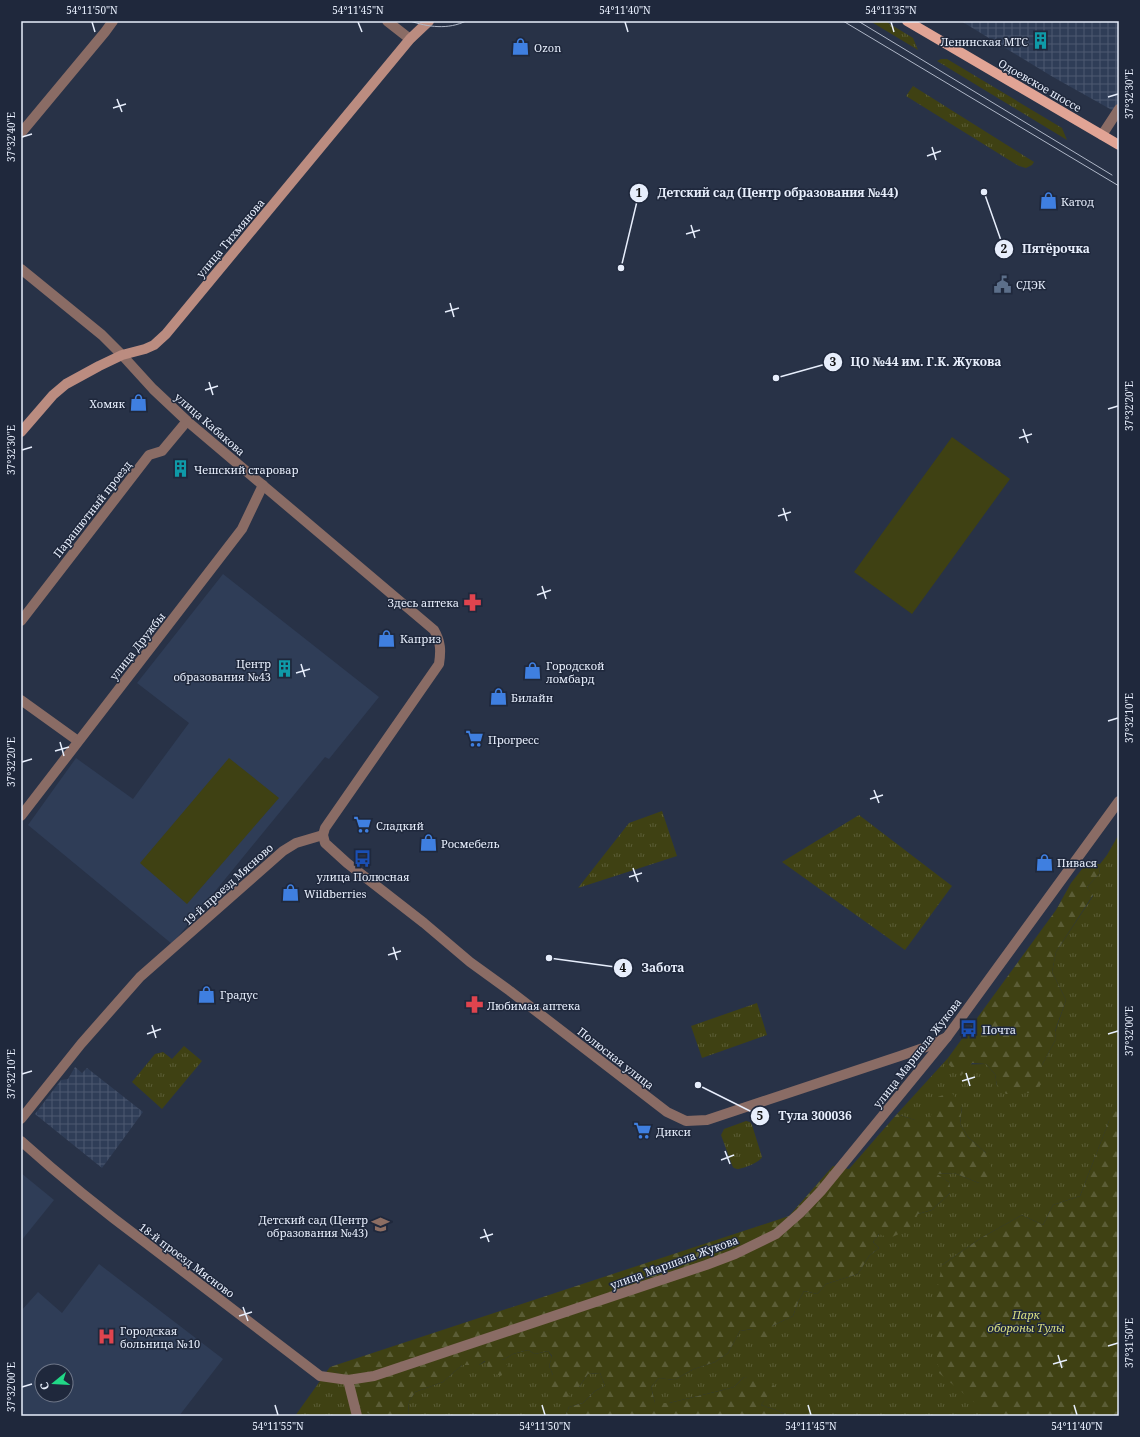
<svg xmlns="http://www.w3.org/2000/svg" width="1140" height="1437" font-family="'Noto Serif',serif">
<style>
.built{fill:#2f3d57;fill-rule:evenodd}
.industrial{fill:url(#industrial-grid)}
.grass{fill:url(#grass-tufts)}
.forest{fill:url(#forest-firs)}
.garden{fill:#3f4113}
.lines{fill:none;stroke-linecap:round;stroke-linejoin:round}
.street{stroke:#8a6c65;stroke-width:10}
.secondary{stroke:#bb8c80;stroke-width:10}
.primary{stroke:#e1a495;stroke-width:10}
.tram{stroke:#afb7c7;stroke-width:1}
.ticks{fill:none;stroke:#e7eefc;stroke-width:1.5}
.labels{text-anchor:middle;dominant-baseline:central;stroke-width:3;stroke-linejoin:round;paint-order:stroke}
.poi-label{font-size:11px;fill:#e7eefc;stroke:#1f283c;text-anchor:start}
.street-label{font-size:11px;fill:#e7eefc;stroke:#1f283c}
.park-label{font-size:11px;font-style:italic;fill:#dbe080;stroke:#1f283c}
.leader{fill:none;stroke:#e7eefc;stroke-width:1.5}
.callout-dot{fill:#e7eefc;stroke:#1f283c;stroke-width:1.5}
.mark-label{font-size:12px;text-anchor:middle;font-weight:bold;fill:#111}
.callout-label{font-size:12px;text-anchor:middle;font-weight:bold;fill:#e7eefc;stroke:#1f283c;stroke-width:3;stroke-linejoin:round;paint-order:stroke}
.neatline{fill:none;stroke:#e7eefc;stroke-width:1.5}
.ticks-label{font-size:10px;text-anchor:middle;fill:#e7eefc}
</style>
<defs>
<pattern id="industrial-grid" width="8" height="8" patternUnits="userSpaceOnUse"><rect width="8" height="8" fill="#2f3d57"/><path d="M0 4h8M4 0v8" fill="none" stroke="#4d5970"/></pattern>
<pattern id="grass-tufts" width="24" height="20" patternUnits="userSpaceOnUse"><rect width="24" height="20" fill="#3f4113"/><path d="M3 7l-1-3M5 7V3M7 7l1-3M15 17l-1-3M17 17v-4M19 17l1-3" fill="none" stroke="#5b5d36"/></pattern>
<pattern id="forest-firs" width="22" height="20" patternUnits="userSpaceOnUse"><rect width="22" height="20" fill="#3f4113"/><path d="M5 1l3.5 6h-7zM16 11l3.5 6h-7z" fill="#5b5d36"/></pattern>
</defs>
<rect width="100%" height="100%" fill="#283247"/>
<g class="built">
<path d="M223 574 379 697 329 759 325 757 172 944 28 825 76 758 133 799 189 723 137 683Z"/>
<path d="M21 1173 54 1200 21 1241Z"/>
<path d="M99 1264 223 1359 179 1416H21V1311L38 1292 62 1313ZM42 1371H66V1395H42Z"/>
</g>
<g class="industrial">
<path d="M961 21H1119V114L1053 77Z"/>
<path d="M75 1067 82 1073 87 1068 143 1112 102 1168 35 1114 61 1080 68 1079Z"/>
</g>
<g class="grass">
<path d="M870 21H885L913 38 918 50Z"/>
<path d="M941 59H947L1062 128 1067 140 937 61Z"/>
<path d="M913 86 1034 162 1032 165 1026 168 1019 166 906 96Z"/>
<path d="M662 811 677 856 578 888 629 823Z"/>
<path d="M859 815 952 886 905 950 782 862Z"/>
<path d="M1119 834V1095L1112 1114 1113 1116 1109 1121 1080 1196 1053 1205 1043 1225 1022 1215 981 1238 942 1265 987 1413 994 1416H789L776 1410 761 1405 774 1386 744 1377 734 1387 723 1390 669 1403H655L651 1387 659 1378 674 1380 694 1369 715 1362 728 1353 740 1331 772 1326 793 1316 798 1302 804 1291 817 1294 826 1284 858 1274 869 1256 879 1248 873 1242 879 1234 918 1214 932 1210 950 1193 949 1182 936 1174 954 1173 979 1183 986 1153 968 1137 960 1124 962 1106 930 1121 915 1120 897 1114 948 1058 949 1065 986 1064 995 1074 997 1086 1042 1065 1056 1039 1055 1032 1066 1000 1052 972 1056 952 1093 896 1087 887 1099 874 1100 864 1107 855Z"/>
<path d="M757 1003 767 1035 702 1058 691 1026Z"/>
<path d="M184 1046 202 1061 162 1109 132 1082 155 1054 163 1052 172 1059Z"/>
<path d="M746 1121 750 1122 752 1125 762 1157C760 1162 743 1169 737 1169 733 1168 733 1167 732 1165L721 1135 724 1129Z"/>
<path d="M528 1350 535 1354 548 1351 552 1357 549 1366 553 1375 562 1387H579L588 1374 600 1373 605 1386 595 1391 583 1403 569 1407 565 1416H408L409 1402 415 1392 443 1382 462 1365H479L486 1361 502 1360 513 1354Z"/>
<path d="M330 1367 348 1380 368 1413 373 1416H295Z"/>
</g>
<g class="forest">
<path d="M1086 864H1100L1099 874 1087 887 1093 895 1056 952 1052 972 1066 1000 1055 1031 1056 1039 1042 1065 1044 1082 1031 1093 1006 1094 997 1086 995 1074 986 1064 972 1063 961 1076 949 1065 948 1058 1056 910 1071 883Z"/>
<path d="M951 1092 962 1106 960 1124 968 1137 986 1153 994 1175 979 1183 954 1173 937 1174 949 1182 951 1192 932 1210 918 1214 912 1228 890 1238 879 1234 873 1242 879 1248 869 1256 858 1274 826 1284 817 1294 804 1291 798 1302 793 1316 772 1326 775 1337 761 1341 752 1329 740 1331 728 1353 715 1362 694 1369 674 1380 659 1378 651 1387 655 1403H669L723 1390 734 1387 744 1377 761 1379 775 1386 761 1405 776 1410 789 1416H565L569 1407 583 1403 595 1391 605 1386 600 1373 588 1374 579 1387H563L571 1395 560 1400 545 1393 553 1375 549 1366 552 1356 548 1351 535 1354 528 1350 513 1354 502 1360 508 1366 501 1376 490 1372 485 1361 479 1365H462L443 1382 415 1392 409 1402 408 1415 409 1416H373L354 1405 348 1380 330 1367 789 1216 833 1166 849 1169 897 1114 915 1120H930L935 1098Z"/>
<path d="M1119 1095V1416H994L987 1413 939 1373 932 1317 942 1265 981 1238 1022 1215 1043 1225 1053 1205 1080 1196Z"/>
</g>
<g class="garden">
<path d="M952 437 1010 479 912 614 854 572Z"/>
<path d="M229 758 279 798 187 904 140 863Z"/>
</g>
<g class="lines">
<g class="street">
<path d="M387 21 410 39"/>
<path d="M21 133 105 32 113 21"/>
<path d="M1102 135 1119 109"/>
<path d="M21 269 102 335 122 355 153 389 187 421 434 630C441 642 441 651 439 664L325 828 323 835 325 843 347 863 424 923 470 962 510 991 667 1112 686 1121 707 1120 900 1056 929 1046 947 1037"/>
<path d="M21 621 149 455 162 451 187 421"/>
<path d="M21 700 78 741"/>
<path d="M21 816 242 529 263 485"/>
<path d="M21 1119 81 1044 140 977 283 851 296 843 323 835"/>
<path d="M21 1141C61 1177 103 1211 146 1243L320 1376 348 1380 374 1376 706 1265 735 1254 776 1234 800 1213 821 1191 947 1037 1119 801"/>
<path d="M348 1380 357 1416"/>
</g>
<path class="secondary" d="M21 432 53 395 66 384 99 366 122 355 145 349 154 345 166 334 410 39 429 21"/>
<path class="primary" d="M907 21 1119 145"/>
<g class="tram">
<path d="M410 21C428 27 448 30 466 21"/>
<path d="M843 21 1119 186"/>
<path d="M858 21 1112 175"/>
</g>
</g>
<path class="ticks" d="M92 22 95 32M358 22 362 32M625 22 628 32M891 22 894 32M1108 97 1118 94M117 99 122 112M113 108 126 104M22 137 32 134M932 147 936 160M927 156 941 151M691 225 695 238M686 234 700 230M450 303 454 317M445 312 459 308M209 382 213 395M205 390 218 386M1108 409 1118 406M1023 429 1028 443M1019 438 1032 434M22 450 32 447M783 508 787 521M778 516 791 512M542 586 546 599M537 595 551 590M301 664 305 677M296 673 310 669M1108 721 1118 718M60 742 64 756M55 751 69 747M22 762 32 759M874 790 879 803M870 799 883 795M633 868 638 882M629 877 642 873M393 947 397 960M388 955 401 951M152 1025 156 1038M147 1034 161 1029M1108 1034 1118 1031M966 1073 970 1086M22 1074 32 1071M962 1081 975 1077M725 1151 730 1164M721 1160 734 1155M484 1229 489 1242M480 1238 493 1234M243 1307 248 1321M239 1316 252 1312M1108 1346 1118 1343M1058 1355 1062 1368M1053 1364 1067 1360M22 1387 32 1384M275 1405 278 1415M542 1405 545 1415M808 1405 811 1415M1074 1405 1077 1415"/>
<defs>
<symbol id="building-bare" viewBox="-9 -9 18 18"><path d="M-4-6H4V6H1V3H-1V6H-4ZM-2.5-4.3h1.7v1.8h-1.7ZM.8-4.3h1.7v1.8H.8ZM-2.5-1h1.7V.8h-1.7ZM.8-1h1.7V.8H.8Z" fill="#0f9aa8" stroke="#1f283c" stroke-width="2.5" paint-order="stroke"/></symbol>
<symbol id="shop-bare" viewBox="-9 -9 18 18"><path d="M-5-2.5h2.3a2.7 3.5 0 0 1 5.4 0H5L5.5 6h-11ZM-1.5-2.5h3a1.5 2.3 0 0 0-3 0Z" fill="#3f7fe0" stroke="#1f283c" stroke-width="2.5" paint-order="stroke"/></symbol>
<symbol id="civic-bare" viewBox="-9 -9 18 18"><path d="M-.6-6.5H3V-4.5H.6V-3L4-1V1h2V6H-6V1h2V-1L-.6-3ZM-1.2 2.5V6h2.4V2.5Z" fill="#5c6f8a" stroke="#1f283c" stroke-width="2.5" paint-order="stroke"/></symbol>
<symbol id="pharmacy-bare" viewBox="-9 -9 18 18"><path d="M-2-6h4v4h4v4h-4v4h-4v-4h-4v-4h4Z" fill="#e0444e" stroke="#1f283c" stroke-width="2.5" paint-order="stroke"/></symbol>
<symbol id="supermarket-bare" viewBox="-9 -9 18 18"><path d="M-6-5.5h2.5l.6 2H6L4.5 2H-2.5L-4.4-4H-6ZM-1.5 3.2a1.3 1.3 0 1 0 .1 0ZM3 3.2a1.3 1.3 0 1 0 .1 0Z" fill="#3f7fe0" stroke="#1f283c" stroke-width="2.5" paint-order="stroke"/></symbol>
<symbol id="bus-bare" viewBox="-9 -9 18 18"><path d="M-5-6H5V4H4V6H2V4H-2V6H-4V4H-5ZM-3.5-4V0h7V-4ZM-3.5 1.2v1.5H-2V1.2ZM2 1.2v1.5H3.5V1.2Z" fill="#1a4fb4" stroke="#1f283c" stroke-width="2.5" paint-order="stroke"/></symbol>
<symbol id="school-bare" viewBox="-9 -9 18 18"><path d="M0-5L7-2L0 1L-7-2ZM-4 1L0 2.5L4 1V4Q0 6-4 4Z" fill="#8d6e63" stroke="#1f283c" stroke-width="2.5" paint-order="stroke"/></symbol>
<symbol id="hospital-bare" viewBox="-9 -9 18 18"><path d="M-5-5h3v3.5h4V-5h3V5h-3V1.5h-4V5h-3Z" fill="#e0444e" stroke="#1f283c" stroke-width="2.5" paint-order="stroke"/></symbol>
</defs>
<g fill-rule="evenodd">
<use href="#building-bare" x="1028" y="28" width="25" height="25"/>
<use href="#shop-bare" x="508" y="34" width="25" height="25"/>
<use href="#shop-bare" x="1036" y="188" width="25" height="25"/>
<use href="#civic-bare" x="990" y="272" width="25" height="25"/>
<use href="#shop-bare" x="126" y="390" width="25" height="25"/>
<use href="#building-bare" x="168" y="456" width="25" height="25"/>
<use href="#pharmacy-bare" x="460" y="590" width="25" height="25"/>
<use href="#shop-bare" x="374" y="626" width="25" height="25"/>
<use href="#building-bare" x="272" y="656" width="25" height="25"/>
<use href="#shop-bare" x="520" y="658" width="25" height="25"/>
<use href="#shop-bare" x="486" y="684" width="25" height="25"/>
<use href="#supermarket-bare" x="462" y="726" width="25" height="25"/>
<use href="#supermarket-bare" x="350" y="812" width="25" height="25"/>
<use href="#shop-bare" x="416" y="830" width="25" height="25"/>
<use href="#bus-bare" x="350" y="846" width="25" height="25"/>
<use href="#shop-bare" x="1032" y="850" width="25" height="25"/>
<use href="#shop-bare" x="278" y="880" width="25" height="25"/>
<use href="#shop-bare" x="194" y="982" width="25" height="25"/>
<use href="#pharmacy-bare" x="462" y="992" width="25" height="25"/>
<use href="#bus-bare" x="956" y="1016" width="25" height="25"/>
<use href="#supermarket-bare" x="630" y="1118" width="25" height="25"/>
<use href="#school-bare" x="368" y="1212" width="25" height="25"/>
<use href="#hospital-bare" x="94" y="1324" width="25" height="25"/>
</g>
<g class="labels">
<g class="poi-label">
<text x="1028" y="41" text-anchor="end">Ленинская МТС</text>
<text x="534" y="47">Ozon</text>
<text x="1061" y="201">Катод</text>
<text x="1016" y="284">СДЭК</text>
<text x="125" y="403" text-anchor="end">Хомяк</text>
<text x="194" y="469">Чешский старовар</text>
<text x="459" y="602" text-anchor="end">Здесь аптека</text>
<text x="400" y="638">Каприз</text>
<text x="271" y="663" text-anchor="end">Центр<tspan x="271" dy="13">образования №43</tspan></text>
<text x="546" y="665">Городской<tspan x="546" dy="13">ломбард</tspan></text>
<text x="511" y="697">Билайн</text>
<text x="488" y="739">Прогресс</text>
<text x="376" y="825">Сладкий</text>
<text x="441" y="843">Росмебель</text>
<text x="1057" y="862">Пивася</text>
<text x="363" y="876" text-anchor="middle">улица Полюсная</text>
<text x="304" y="893">Wildberries</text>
<text x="220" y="994">Градус</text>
<text x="487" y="1005">Любимая аптека</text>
<text x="982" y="1029">Почта</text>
<text x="656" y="1131">Дикси</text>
<text x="368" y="1219" text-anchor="end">Детский сад (Центр<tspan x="368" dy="13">образования №43)</tspan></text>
<text x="120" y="1330">Городская<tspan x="120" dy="13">больница №10</tspan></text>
</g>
<g class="street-label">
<text transform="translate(1040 85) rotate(30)">Одоевское шоссе</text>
<text transform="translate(230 238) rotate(-50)">улица Тихмянова</text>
<text transform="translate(210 424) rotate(41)">улица Кабакова</text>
<text transform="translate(92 509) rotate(-52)">Парашютный проезд</text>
<text transform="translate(137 646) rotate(-52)">улица Дружбы</text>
<text transform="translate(228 884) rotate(-42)">19-й проезд Мясново</text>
<text transform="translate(917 1053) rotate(-52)">улица Маршала Жукова</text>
<text transform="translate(616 1058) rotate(38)">Полюсная улица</text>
<text transform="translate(187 1260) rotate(37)">18-й проезд Мясново</text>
<text transform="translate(674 1262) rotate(-20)">улица Маршала Жукова</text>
</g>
<g class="park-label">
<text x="1026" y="1314">Парк<tspan x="1026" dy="13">обороны Тулы</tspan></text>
</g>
</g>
<path class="leader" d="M621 268L639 193M984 192L1004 249M776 378L833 362M549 958L623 968M698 1085L760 1116"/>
<g class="callout-dot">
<circle cx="621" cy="268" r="4"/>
<circle cx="984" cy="192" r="4"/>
<circle cx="776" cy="378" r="4"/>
<circle cx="549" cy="958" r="4"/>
<circle cx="698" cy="1085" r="4"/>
<circle cx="639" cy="193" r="10"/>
<circle cx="1004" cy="249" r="10"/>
<circle cx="833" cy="362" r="10"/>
<circle cx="623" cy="968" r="10"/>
<circle cx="760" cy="1116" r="10"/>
</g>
<g class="mark-label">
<text x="639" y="197">1</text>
<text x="1004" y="253">2</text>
<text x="833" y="366">3</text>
<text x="623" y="972">4</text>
<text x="760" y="1120">5</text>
</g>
<g class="callout-label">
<text x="778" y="197">Детский сад (Центр образования №44)</text>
<text x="1056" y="253">Пятёрочка</text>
<text x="926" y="366">ЦО №44 им. Г.К. Жукова</text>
<text x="663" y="972">Забота</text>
<text x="815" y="1120">Тула 300036</text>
</g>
<rect width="1140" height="1437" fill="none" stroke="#1f283c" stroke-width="44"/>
<g transform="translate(54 1383) rotate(252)"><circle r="19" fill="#1f283c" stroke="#6f7789"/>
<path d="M0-3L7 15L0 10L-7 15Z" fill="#21d887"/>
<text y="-6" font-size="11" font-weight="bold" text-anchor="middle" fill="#e7eefc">С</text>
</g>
<rect x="22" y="22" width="1096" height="1393" class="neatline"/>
<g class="ticks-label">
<text x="92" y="14">54°11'50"N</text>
<text x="358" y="14">54°11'45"N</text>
<text x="625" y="14">54°11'40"N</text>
<text x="891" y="14">54°11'35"N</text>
<text transform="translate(1129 94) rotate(-90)" y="4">37°32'30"E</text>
<text transform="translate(11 137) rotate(-90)" y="4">37°32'40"E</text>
<text transform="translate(1129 406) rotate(-90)" y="4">37°32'20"E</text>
<text transform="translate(11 450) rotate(-90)" y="4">37°32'30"E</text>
<text transform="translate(1129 718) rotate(-90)" y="4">37°32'10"E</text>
<text transform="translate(11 762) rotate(-90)" y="4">37°32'20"E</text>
<text transform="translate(1129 1031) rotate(-90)" y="4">37°32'00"E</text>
<text transform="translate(11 1074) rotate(-90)" y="4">37°32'10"E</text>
<text transform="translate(1129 1343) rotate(-90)" y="4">37°31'50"E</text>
<text transform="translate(11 1387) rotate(-90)" y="4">37°32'00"E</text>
<text x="278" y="1430">54°11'55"N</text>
<text x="545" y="1430">54°11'50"N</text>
<text x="811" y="1430">54°11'45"N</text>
<text x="1077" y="1430">54°11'40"N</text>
</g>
</svg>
